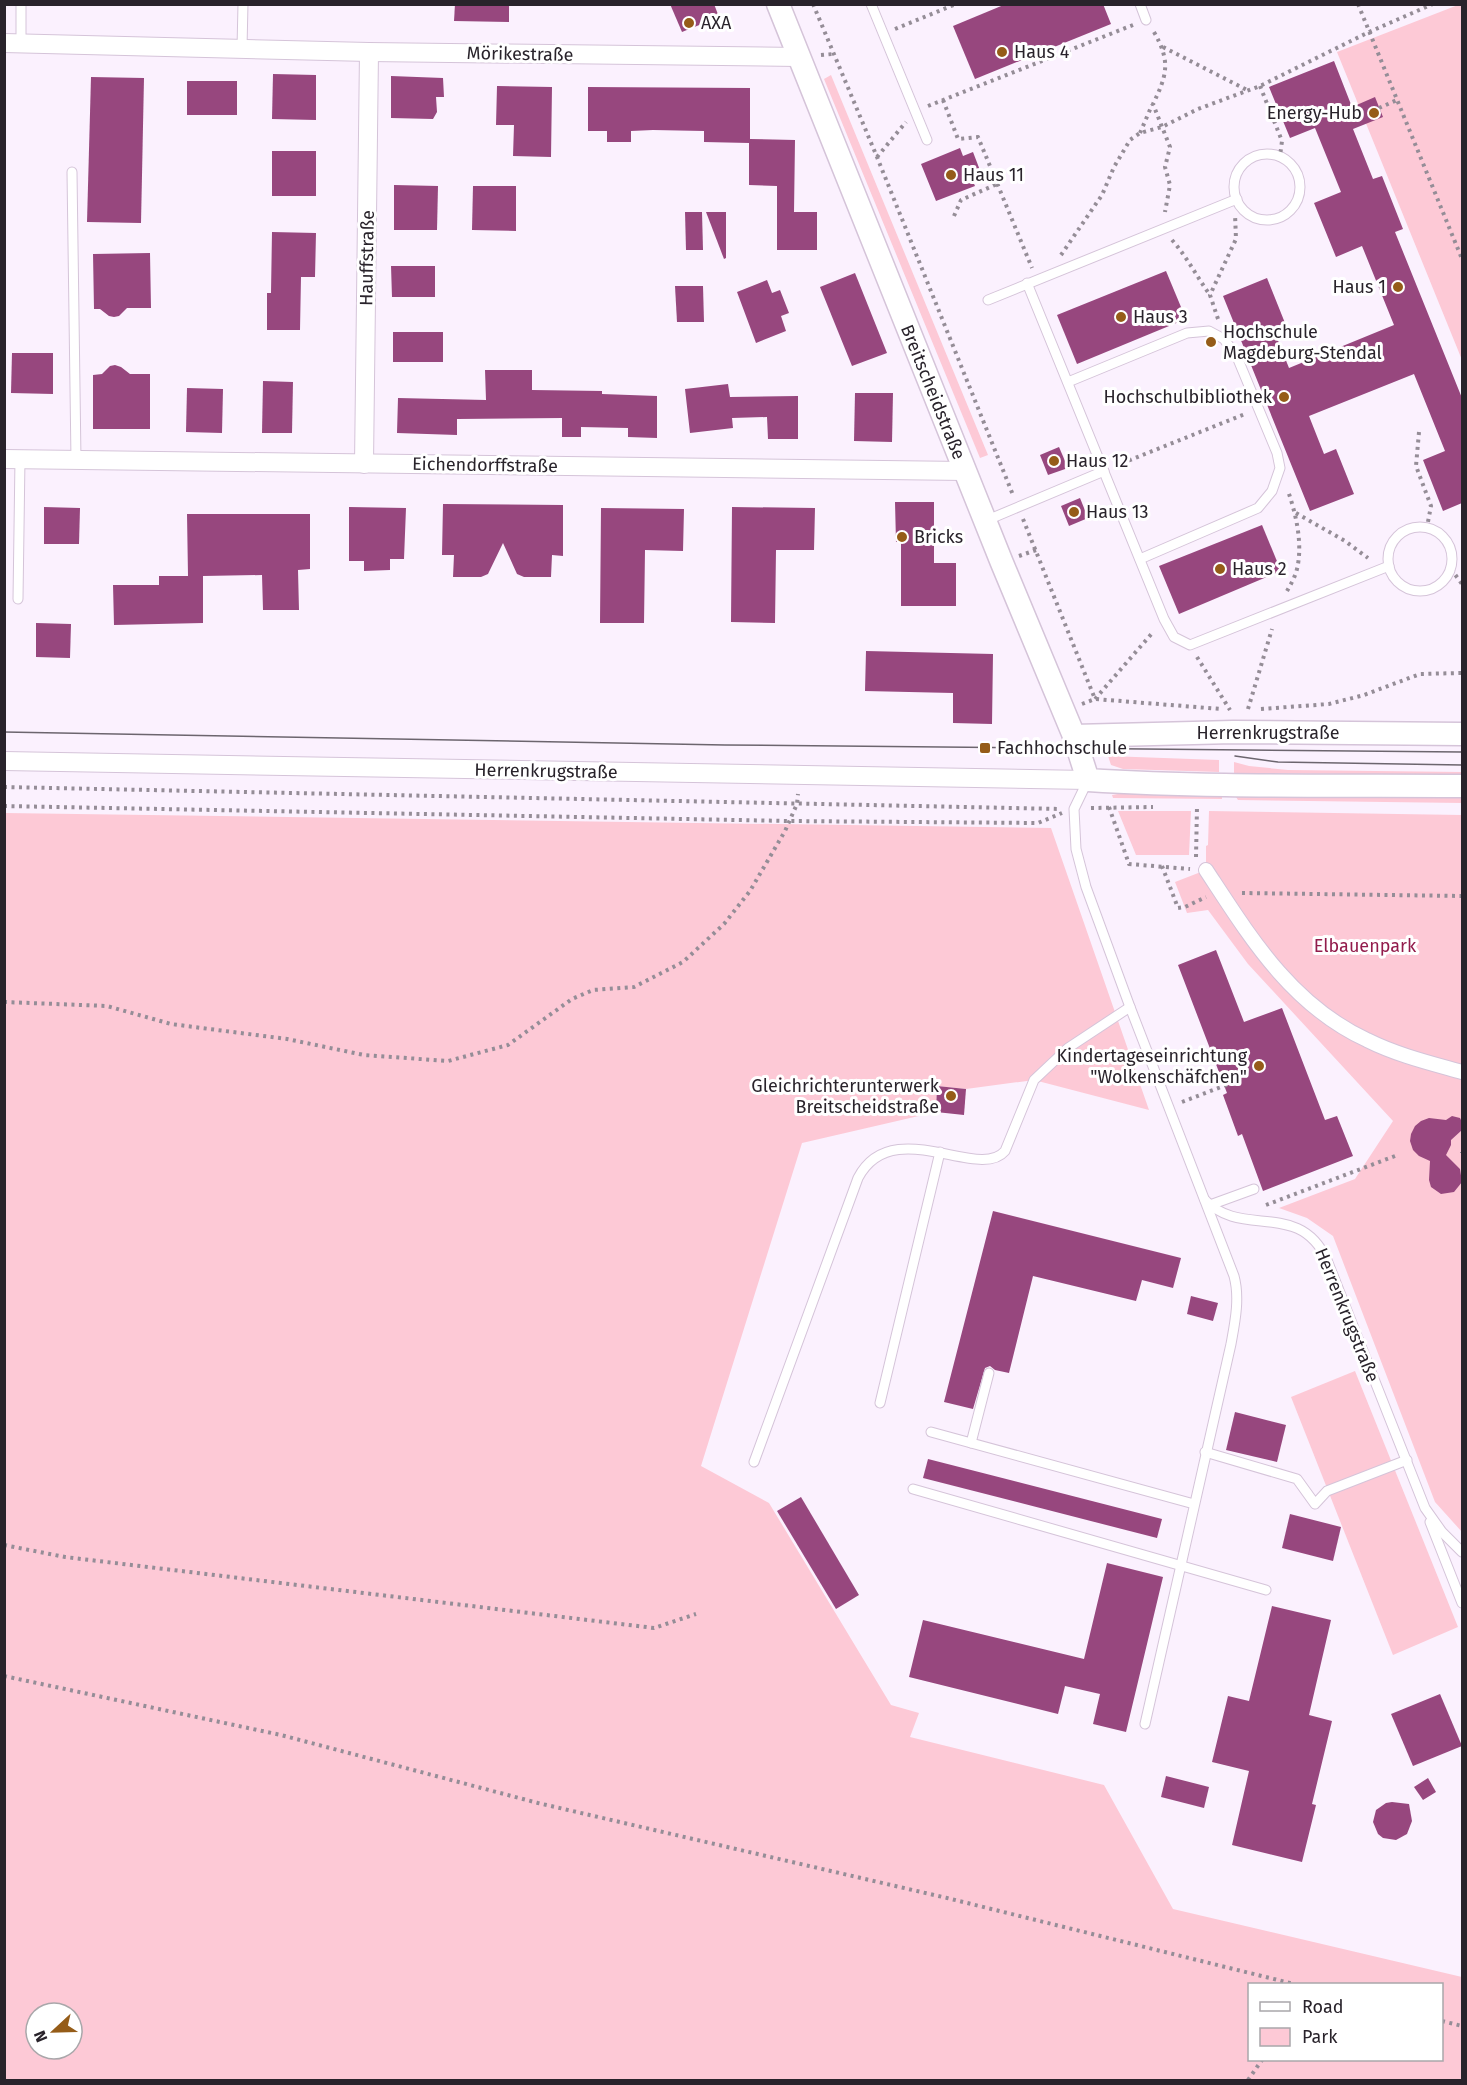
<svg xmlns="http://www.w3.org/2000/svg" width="1467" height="2085" font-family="'Fira Sans',sans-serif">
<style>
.green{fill:#fdc9d6;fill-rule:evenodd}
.building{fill:#97477e}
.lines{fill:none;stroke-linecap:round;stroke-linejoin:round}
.service-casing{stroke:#d5c4d9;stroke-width:11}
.pedestrian-casing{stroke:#d5c4d9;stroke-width:16}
.minor-casing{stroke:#d5c4d9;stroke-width:20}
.tertiary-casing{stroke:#d5c4d9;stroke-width:25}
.path{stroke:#958d97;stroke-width:4;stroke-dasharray:3 4.5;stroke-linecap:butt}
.service{stroke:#fff;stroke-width:9}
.pedestrian{stroke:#fff;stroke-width:14}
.minor{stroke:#fff;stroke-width:18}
.tertiary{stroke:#fff;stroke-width:22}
.tram{stroke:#6c656e;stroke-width:1.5}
.poi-dot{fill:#955c18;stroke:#fff;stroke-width:2}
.labels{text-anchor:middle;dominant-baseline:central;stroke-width:6;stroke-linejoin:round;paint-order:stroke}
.poi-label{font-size:18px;fill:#29232b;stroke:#fff;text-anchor:start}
.street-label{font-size:18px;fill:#29232b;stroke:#fff}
.park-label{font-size:18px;fill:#921c4c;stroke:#fff}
</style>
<rect width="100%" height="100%" fill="#fbf1fe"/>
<g class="green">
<path d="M1458 5H1462V360L1337 52Z"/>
<path d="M831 75 988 455 980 458 824 79Z"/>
<path d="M1108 756 1219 760V772L1123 769 1111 765Z"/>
<path d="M1234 762 1249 766 1288 770 1462 772V775L1234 773Z"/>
<path d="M1124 793 1222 794V799L1113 798 1112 795Z"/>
<path d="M1234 794 1462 797V803L1238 800Z"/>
<path d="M1118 811H1191L1189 855H1136Z"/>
<path d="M1209 811 1462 815V1532L1435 1502 1333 1236 1307 1218 1279 1208 1355 1179 1393 1121 1248 964 1208 910 1187 913 1175 882 1206 870V846L1208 845Z"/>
<path d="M5 813 1051 828 1149 1110 1034 1080 966 1089 937 1086 936 1112 802 1143 701 1466 769 1503 891 1705 919 1713 910 1737 1104 1785 1173 1909 1462 1977V2080H5ZM1250 1984H1442V2060H1250ZM36 2013H72V2049H36Z"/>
<path d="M1355 1371 1458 1627 1393 1655 1291 1397Z"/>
</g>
<g class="building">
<path d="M455 4H509V22L454 21Z"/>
<path d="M670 4H714L719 17 682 32Z"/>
<path d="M1006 4H1103L1111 24 975 79 953 26Z"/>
<path d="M1334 61 1352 107 1375 97 1383 117 1353 129 1373 179 1382 176 1403 229 1395 232 1462 398V503L1443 511 1423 460 1445 451 1414 374 1309 416 1324 454 1336 449 1354 494 1310 511 1223 296 1267 278 1285 323 1273 328 1289 368 1394 325 1362 246 1336 257 1314 203 1341 192 1315 128 1290 138 1269 87Z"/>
<path d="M273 74 316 75V120L272 119Z"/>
<path d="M391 76 443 78 444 97H436L437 112 433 119 391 118Z"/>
<path d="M91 77 144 78 141 223 87 222Z"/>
<rect x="187" y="81" width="50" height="34"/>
<path d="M497 86 552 87 551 157 513 156 514 125H496Z"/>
<path d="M588 87 750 88V139L795 140 794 212H817V250H777V186L749 185V143L704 142V131L653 130 631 131V142H607V131H588Z"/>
<path d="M960 148 963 156 973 152 981 173 971 177 975 186 936 201 921 164Z"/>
<rect x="272" y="151" width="44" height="45"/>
<path d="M394 185 438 186 437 230H394Z"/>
<path d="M473 186H516V231L472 230Z"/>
<path d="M685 212H702L703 250H686Z"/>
<path d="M706 212H726V258L724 259Z"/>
<path d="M272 232 316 233 315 277H301L300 330H267V293H271Z"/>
<path d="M150 253 151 308H127L119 316 114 317 109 316 100 309H94L93 254Z"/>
<path d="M391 266H435V297H392Z"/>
<path d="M1166 271 1186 319 1077 364 1057 315Z"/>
<path d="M855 273 887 353 852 366 820 287Z"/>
<path d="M767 280 772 293 780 290 789 313 781 316 786 331 756 343 737 292Z"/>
<path d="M675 286H703L704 322H677Z"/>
<rect x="393" y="332" width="50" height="30"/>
<path d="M12 353H53V394L11 393Z"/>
<path d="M115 365 121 367 130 374H150V429H93V375L102 374 110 366Z"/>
<path d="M485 370H532V390L602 391V394L657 396V438L628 437V428L581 427V437H562V418L457 419V435L397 433 398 398 486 400Z"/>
<path d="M263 381 293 382 292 433H262Z"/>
<path d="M728 384 730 397 798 396V439H768L767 417 732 418 733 428 690 433 685 389Z"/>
<path d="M187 388 223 389 222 433 186 432Z"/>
<path d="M855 393H893L892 442 854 441Z"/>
<path d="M1059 447 1068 468 1048 475 1040 455Z"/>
<path d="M1080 498 1088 518 1069 526 1061 506Z"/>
<path d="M895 502H934V563H956V606H901V542H896Z"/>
<path d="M443 504 563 505V556L552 555 551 577H524L517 574 503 543 488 574 481 577H453L454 555H442Z"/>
<path d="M44 507 80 508 79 544H44Z"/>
<path d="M349 507 406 508 404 559H390V570L364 571V561H349Z"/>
<path d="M732 507 815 508 814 550H776L775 623 731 622Z"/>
<path d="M601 508 684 509 683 551 645 550 644 623H600Z"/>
<path d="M187 514H310V569L298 570 299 610H263L262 575 203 576V623L114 625 113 585H159V576H188Z"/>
<path d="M1262 525 1281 571 1179 614 1159 566Z"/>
<path d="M36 623 71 624 70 658 36 657Z"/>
<path d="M866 651 993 654 992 724 953 723V693L865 691Z"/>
<path d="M1216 950 1244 1022 1282 1008 1325 1120 1337 1116 1353 1156 1263 1191 1242 1134 1238 1136 1223 1095 1227 1093 1178 965Z"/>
<path d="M937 1086 966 1089 964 1115 936 1112Z"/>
<path d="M1452 1116 1460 1118 1462 1122V1130L1451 1140V1145L1446 1155 1460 1169 1462 1182 1454 1192 1441 1194 1431 1187 1429 1180 1430 1161 1419 1156 1413 1150 1410 1141 1411 1134 1415 1126 1421 1121 1429 1118 1446 1120Z"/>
<path d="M993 1211 1181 1258 1173 1288 1142 1280 1136 1301 1033 1276 1009 1373 995 1370 990 1366 985 1368 973 1409 944 1402Z"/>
<path d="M1191 1296 1218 1303 1213 1321 1187 1314Z"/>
<path d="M1235 1412 1286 1425 1277 1462 1226 1450Z"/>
<path d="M928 1459 1162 1519 1157 1538 923 1478Z"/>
<path d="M801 1497 859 1595 836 1609 777 1511Z"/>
<path d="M1290 1514 1341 1527 1333 1561 1282 1548Z"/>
<path d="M1107 1563 1163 1577 1126 1732 1093 1724 1100 1694 1065 1686 1058 1714 909 1677 923 1620 1084 1659Z"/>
<path d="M1272 1606 1331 1620 1309 1715 1332 1721 1312 1804 1316 1805 1302 1862 1232 1845 1249 1771 1212 1762 1228 1696 1249 1701Z"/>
<path d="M1440 1694 1462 1746 1413 1766 1391 1714Z"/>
<path d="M1166 1776 1209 1787 1204 1808 1161 1797Z"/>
<path d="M1428 1778 1436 1792 1423 1800 1414 1787Z"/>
<path d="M1392 1802 1409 1804 1412 1821 1407 1834 1396 1840 1383 1838 1378 1834 1373 1822 1376 1810 1386 1803Z"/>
</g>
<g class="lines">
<defs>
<g id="service">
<path d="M21 4V44"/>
<path d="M871 4 927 140"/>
<path d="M1140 4 1146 20"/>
<path d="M242 48 243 4"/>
<circle cx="1267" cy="187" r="33"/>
<path d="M72 172 76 460"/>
<path d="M1027 283 1164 619 1174 637 1190 645 1389 566"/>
<path d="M988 300 1237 199"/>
<path d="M1068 382 1187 333 1209 331 1224 339 1237 357 1277 453 1280 468 1272 491 1258 508 1140 559"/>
<path d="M985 521 1104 471"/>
<circle cx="1420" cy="559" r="32"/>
<path d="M18 599 20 459"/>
<path d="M1088 780 1074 809 1076 849 1086 887 1130 1007 1234 1276C1240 1298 1235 1322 1231 1344L1145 1724"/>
<path d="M1205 1200C1242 1239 1299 1199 1327 1260L1425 1508 1442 1532 1462 1552"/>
<path d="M1210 1205 1254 1189"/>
<path d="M880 1403 940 1152"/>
<path d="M931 1432 1194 1504"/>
<path d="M971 1443 989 1373"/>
<path d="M1205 1452 1297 1479 1315 1504 1327 1491 1407 1460"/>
<path d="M754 1462 858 1178C892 1113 979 1182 1005 1151L1034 1080 1068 1048 1130 1007"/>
<path d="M913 1489 1266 1590"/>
<path d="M1430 1522 1462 1603"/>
</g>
<path id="pedestrian" d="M1206 870C1250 937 1291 1005 1367 1040 1397 1055 1430 1063 1462 1072"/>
<g id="minor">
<path d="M4 43 369 52 798 57"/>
<path d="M4 459 965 471"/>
<path d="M364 464 369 52"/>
<path d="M4 761 1088 780"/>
</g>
<g id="tertiary">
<path d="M778 4 1002 563 1074 736 1088 780C1212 788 1338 785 1462 786"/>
<path d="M1074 736 1233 732 1462 734"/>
</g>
</defs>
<use href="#service" class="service-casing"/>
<use href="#pedestrian" class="pedestrian-casing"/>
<use href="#minor" class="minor-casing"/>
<use href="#tertiary" class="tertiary-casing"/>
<g class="path">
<path d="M813 4 877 157 1013 495"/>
<path d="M1358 4 1462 259"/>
<path d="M895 29 956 4"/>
<path d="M1154 32C1171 62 1167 75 1153 104L1170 147 1165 167 1170 185 1165 212"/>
<path d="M1163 47 1247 90"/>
<path d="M821 55 833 54"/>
<path d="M1260 86 1282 141 1280 156"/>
<path d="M943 100 958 139 978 137 1032 268"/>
<path d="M928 106 1133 25"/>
<path d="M1379 108 1397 100"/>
<path d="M1140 133 1152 105"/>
<path d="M877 157 906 122"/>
<path d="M954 216 961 200 997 184"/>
<path d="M1172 240C1187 257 1197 277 1210 295"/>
<path d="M1061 255 1102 195 1114 167 1130 140 1140 133 1162 127 1198 109 1260 86 1369 32 1433 4"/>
<path d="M1218 319 1210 295 1236 239 1235 214"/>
<path d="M1419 432 1416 466 1431 506 1427 527"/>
<path d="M1115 466 1245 414"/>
<path d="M1296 513 1345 541 1368 558"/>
<path d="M1023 519 1095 699"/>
<path d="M1019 556 1036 550"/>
<path d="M1451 569 1462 584"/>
<path d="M1287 591C1291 584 1295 577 1297 569 1303 544 1296 514 1288 491"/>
<path d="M1197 657 1230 710"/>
<path d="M1095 699 1154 631"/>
<path d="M1082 704 1095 699 1221 709"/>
<path d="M1248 709 1272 629"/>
<path d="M1261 709 1329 704 1364 695 1420 674 1462 673"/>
<path d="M1032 755 1047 748 1053 743"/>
<path d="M4 787 1060 809"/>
<path d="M4 806 789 821 1038 823 1062 813"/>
<path d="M1109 807 1129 864 1190 869"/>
<path d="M1091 808 1153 807"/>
<path d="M1196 857 1197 807"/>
<path d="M1162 866 1178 908 1185 907 1206 897"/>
<path d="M1242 893 1462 896"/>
<path d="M4 1002 107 1006 171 1024 287 1039 364 1055 448 1061 508 1045 572 999 593 990 634 987 683 962 724 924 750 891 785 831 797 804 798 794"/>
<path d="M1182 1102 1234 1082"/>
<path d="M1462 1153V1152"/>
<path d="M1266 1205 1395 1156"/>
<path d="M4 1545 65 1557 654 1628 696 1614"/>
<path d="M4 1676 281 1735 538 1803 947 1898 1294 1984"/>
<path d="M1442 2021 1462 2026"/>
<path d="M1248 2080 1262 2060"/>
</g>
<use href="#service" class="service"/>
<use href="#pedestrian" class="pedestrian"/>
<use href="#minor" class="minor"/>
<use href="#tertiary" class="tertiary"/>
<g class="tram">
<path d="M4 732 725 745 1462 752"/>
<path d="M1235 756 1278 762 1462 765"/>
</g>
</g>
<g class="poi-dot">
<circle cx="689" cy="23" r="6"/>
<circle cx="1002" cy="52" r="6"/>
<circle cx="1374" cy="113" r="6"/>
<circle cx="951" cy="175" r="6"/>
<circle cx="1398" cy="287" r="6"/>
<circle cx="1121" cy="317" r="6"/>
<circle cx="1211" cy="342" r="6"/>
<circle cx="1284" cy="397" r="6"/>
<circle cx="1054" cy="461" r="6"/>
<circle cx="1074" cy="512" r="6"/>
<circle cx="902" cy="537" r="6"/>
<circle cx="1220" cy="569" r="6"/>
<rect x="979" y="742" width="12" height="12" rx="3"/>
<circle cx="1259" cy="1066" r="6"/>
<circle cx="951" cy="1096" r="6"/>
</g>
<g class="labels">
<g class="poi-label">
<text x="701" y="23">AXA</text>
<text x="1014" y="52">Haus 4</text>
<text x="1362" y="113" text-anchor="end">Energy-Hub</text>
<text x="963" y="175">Haus 11</text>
<text x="1386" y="287" text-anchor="end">Haus 1</text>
<text x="1133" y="317">Haus 3</text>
<text x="1223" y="332">Hochschule<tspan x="1223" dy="21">Magdeburg-Stendal</tspan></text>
<text x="1272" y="397" text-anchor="end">Hochschulbibliothek</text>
<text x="1066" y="461">Haus 12</text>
<text x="1086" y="512">Haus 13</text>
<text x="914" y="537">Bricks</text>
<text x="1232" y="569">Haus 2</text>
<text x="997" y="748">Fachhochschule</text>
<text x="1247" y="1056" text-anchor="end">Kindertageseinrichtung<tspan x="1247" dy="21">"Wolkenschäfchen"</tspan></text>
<text x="939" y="1086" text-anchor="end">Gleichrichterunterwerk<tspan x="939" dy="21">Breitscheidstraße</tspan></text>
</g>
<g class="street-label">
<text transform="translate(520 54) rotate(1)">Mörikestraße</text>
<text transform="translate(367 258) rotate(-89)">Hauffstraße</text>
<text transform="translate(933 392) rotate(68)">Breitscheidstraße</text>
<text transform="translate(485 465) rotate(1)">Eichendorffstraße</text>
<text x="1268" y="733">Herrenkrugstraße</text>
<text transform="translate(546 771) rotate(1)">Herrenkrugstraße</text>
<text transform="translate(1347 1315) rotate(68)">Herrenkrugstraße</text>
</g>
<g class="park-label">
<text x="1365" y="946">Elbauenpark</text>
</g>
</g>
<rect width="1467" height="2085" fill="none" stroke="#29232b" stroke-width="12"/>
<rect x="1248" y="1983" width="195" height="78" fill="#ffffff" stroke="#a9a7aa" stroke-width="1.5"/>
<rect x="1260" y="2002" width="30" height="9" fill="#ffffff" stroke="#a9a7aa" stroke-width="1.5"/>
<text x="1302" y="2013" font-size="18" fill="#29232b">Road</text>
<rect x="1260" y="2028" width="30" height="18" fill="#fdc9d6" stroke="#a9a7aa" stroke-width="1.5"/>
<text x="1302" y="2043" font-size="18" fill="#29232b">Park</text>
<g transform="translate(54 2031) rotate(248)"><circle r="28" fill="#ffffff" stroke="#a9a7aa" stroke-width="1.5"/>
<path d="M0-4.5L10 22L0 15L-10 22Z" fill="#955c18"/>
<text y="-9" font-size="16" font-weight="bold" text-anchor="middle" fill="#29232b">N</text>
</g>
</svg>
